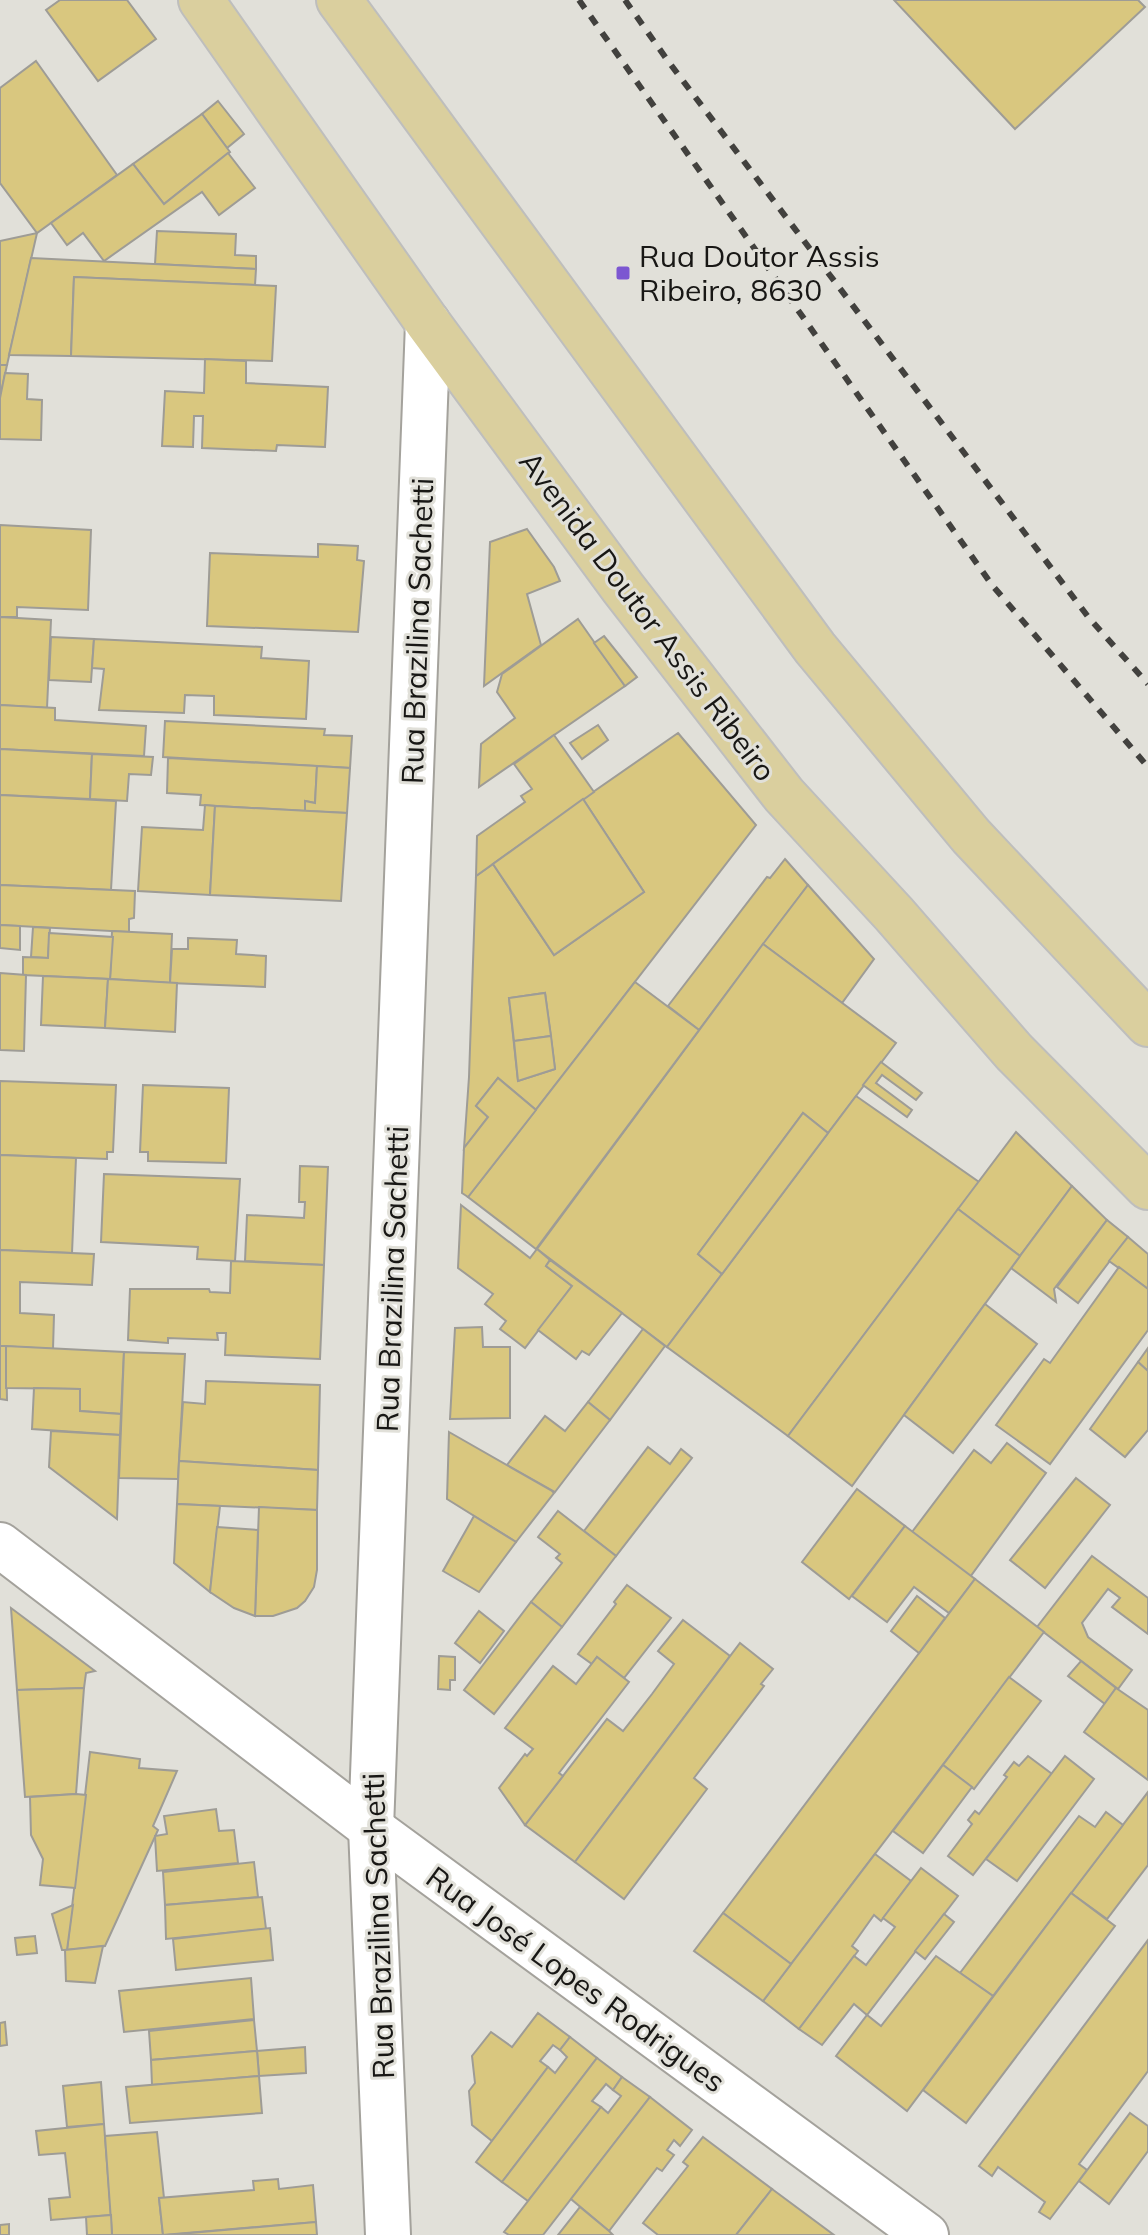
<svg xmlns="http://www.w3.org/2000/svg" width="1148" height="2235" font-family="Mulish,sans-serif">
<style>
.building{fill:#d9c77f;stroke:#9e9c96;stroke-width:2;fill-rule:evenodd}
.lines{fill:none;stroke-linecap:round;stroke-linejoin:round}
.street-casing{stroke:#a4a29c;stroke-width:48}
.primary-casing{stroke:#bebebd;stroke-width:48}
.street{stroke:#fff;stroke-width:44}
.primary{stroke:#dacf9e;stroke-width:44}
.rail{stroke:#42413e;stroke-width:6;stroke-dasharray:10 10;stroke-linecap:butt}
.poi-dot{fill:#7c57d1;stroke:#e1e0d9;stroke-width:3}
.labels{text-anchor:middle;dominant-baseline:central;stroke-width:6;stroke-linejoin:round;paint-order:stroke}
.poi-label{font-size:30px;fill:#181715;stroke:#e1e0d9;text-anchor:start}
.street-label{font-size:30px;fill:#181715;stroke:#e1e0d9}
</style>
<rect width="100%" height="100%" fill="#e1e0d9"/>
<g class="building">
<path d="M60 0H127L156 39 98 81 46 10Z"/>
<path d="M894 0H1138L1145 7 1015 129Z"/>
<path d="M36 61 117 175 37 233 0 183V88Z"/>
<path d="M218 101 244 134 227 148 202 114Z"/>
<path d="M202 114 230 152 164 204 133 164Z"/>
<path d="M228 153 255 188 219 215 202 192 104 261 83 233 67 245 51 223 133 164 164 204Z"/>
<path d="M157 231 236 234 235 255 256 256V269L155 264Z"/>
<path d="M37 233 7 365H0V241Z"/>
<path d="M31 258 256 269 255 285 74 277 71 356 9 355Z"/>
<path d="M74 277 276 286 272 361 71 356Z"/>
<path d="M205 359 246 361V383L328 387 325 447 277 445 276 451 202 448 203 416H194L193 447 162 446 165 391 204 393Z"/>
<path d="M0 365H7L0 398Z"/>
<path d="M5 373 28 374 27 399 42 400 41 440 0 439V398Z"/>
<path d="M0 525 91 530 88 610 17 607V617H0Z"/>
<path d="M527 529 554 567 560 581 527 594 541 645 484 686 490 542Z"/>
<path d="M318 544 358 546 357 560 364 561 358 632 207 626 210 553 318 557Z"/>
<path d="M0 617 51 620 47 708 0 705Z"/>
<path d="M578 619 625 686 479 787 481 744 515 718 497 692 502 674Z"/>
<path d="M604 636 637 677 625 686 594 643Z"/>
<path d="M51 637 94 639 91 682 49 680Z"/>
<path d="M94 639 262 647 261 658 309 661 306 719 214 715V696L185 695 184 713 99 710 104 669 92 668Z"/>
<path d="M0 705 55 708V720L146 726 144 756 0 749Z"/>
<path d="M165 721 325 729 324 735 352 736 350 768 163 757Z"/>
<path d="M598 725 608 740 582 759 570 743Z"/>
<path d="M678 733 756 825 536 1110 498 1078 476 1106 488 1117 464 1148 469 1077 476 876 493 864 554 955 644 892 583 799ZM545 993 555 1069 518 1081 509 998Z"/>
<path d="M554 735 594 792 476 876 477 836 525 802 521 796 532 789 514 764Z"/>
<path d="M0 749 92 754 90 799 0 795Z"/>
<path d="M92 754 153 757 151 775 129 774 127 801 90 799Z"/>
<path d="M168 758 317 766 315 803 305 801V811L200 805 201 795 167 793Z"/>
<path d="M317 766 350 768 347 813 305 811V801L315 803Z"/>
<path d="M0 795 116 801 111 890 0 885Z"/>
<path d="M583 799 644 892 554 955 493 864Z"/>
<path d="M205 805 215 806 210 895 138 891 142 827 203 830Z"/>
<path d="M215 806 347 813 341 901 210 895Z"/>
<path d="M785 859 808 885 699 1030 668 1006 767 877 770 878Z"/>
<path d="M0 885 135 891 134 918 129 919V932L0 925Z"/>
<path d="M808 885 874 959 842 1003 763 944Z"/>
<path d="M0 925 20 926V950L0 948Z"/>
<path d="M33 927 50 928 48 958 31 957Z"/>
<path d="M112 931 172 934 170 983 110 979Z"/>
<path d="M49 933 113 937 110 979 23 975V957L48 958Z"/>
<path d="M188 938 237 940 236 954 266 956 265 987 170 983 172 949H188Z"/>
<path d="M763 944 896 1043 828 1133 803 1113 698 1254 722 1274 667 1347 537 1249Z"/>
<path d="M0 973 26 975 24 1051 0 1050Z"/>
<path d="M43 976 108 979 105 1028 41 1025Z"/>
<path d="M108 979 177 983 175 1032 105 1028Z"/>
<path d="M635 982 699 1030 536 1249 468 1197Z"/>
<path d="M545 993 551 1036 514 1041 509 998Z"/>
<path d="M551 1036 555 1069 518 1081 514 1041Z"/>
<path d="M881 1062 922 1093 916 1100 882 1075 876 1083 912 1110 907 1117 863 1085Z"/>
<path d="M498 1078 536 1110 468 1197 462 1193 464 1148 488 1117 476 1106Z"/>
<path d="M0 1081 116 1085 113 1152H107V1159L0 1155Z"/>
<path d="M143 1085 229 1088 226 1163 148 1161V1152H140Z"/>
<path d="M856 1096 979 1182 788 1436 667 1347Z"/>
<path d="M803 1113 828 1133 722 1274 698 1254Z"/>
<path d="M1016 1132 1072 1186 1020 1256 958 1209Z"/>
<path d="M0 1155 76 1158 72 1253 0 1250Z"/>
<path d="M300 1166 328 1167 324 1265 245 1261 247 1215 304 1218 305 1202H299Z"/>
<path d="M104 1174 240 1179 235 1261 197 1259 198 1247 101 1242Z"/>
<path d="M1072 1186 1107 1220 1054 1289 1056 1302 1011 1268Z"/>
<path d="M461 1205 530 1258 537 1249 550 1260 546 1266 572 1286 525 1348 500 1329 506 1321 485 1304 493 1294 458 1268Z"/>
<path d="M958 1209 1020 1256 852 1486 788 1436Z"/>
<path d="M1107 1220 1128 1237 1078 1303 1057 1287Z"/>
<path d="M1128 1237 1148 1254V1289L1109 1261Z"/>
<path d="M0 1250 94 1254 92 1285 20 1282V1313L54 1315 53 1349 0 1346Z"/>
<path d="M550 1260 622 1313 589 1355 582 1351 576 1359 538 1330 572 1286 546 1266Z"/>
<path d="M231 1261 324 1265 320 1359 225 1355 226 1333H217L218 1340 168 1338V1343L128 1340 130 1289H209L210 1292 230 1293Z"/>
<path d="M1119 1267 1148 1289V1330L1050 1464 996 1425 1044 1359 1050 1363Z"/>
<path d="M985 1304 1037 1344 953 1453 904 1415Z"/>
<path d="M482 1327 483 1347H510V1418L450 1419 455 1328Z"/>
<path d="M643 1329 665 1346 610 1420 588 1402Z"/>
<path d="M0 1346H6L7 1400 0 1399Z"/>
<path d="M6 1346 124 1352 121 1414 80 1411V1389L6 1388Z"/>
<path d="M1148 1348V1371L1138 1362Z"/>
<path d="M124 1352 185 1354 178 1479 119 1478Z"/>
<path d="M1138 1362 1148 1371V1430L1125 1457 1090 1429Z"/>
<path d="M206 1381 320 1385 318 1470 179 1461 183 1402 205 1404Z"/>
<path d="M34 1388 80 1389V1411L121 1414 120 1435 32 1429Z"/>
<path d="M588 1402 610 1420 555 1492 507 1465 545 1416 565 1431Z"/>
<path d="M51 1431 120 1435 117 1519 49 1467Z"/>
<path d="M449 1432 552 1491 554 1493 516 1542 447 1499Z"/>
<path d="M1007 1443 1046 1473 970 1577 912 1532 974 1450 991 1463Z"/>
<path d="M648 1447 670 1464 681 1449 692 1458 616 1556 584 1531Z"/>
<path d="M179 1461 318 1470 317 1510 177 1504Z"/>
<path d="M1076 1478 1110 1505 1045 1588 1010 1560Z"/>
<path d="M857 1489 905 1526 849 1599 802 1562Z"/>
<path d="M177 1504 220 1506 210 1592 174 1563Z"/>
<path d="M259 1507 317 1510V1570L314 1587 305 1601 297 1608 273 1616H255Z"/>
<path d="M558 1511 616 1556 562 1627 531 1602 562 1563 556 1558 560 1554 538 1537Z"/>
<path d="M474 1516 516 1542 479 1592 443 1571Z"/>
<path d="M905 1526 975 1579 949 1613 914 1587 887 1622 852 1596Z"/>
<path d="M217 1527 258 1530 255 1616 234 1608 210 1592Z"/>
<path d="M1092 1556 1148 1598V1634L1112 1607 1120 1598 1108 1589 1082 1623 1088 1637 1132 1670 1118 1689 1037 1627Z"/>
<path d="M975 1579 1044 1632 791 1964 723 1913Z"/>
<path d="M627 1585 671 1618 624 1678 597 1657 592 1664 578 1654 616 1604 614 1602Z"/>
<path d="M917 1596 945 1618 919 1653 891 1631Z"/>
<path d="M531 1602 562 1627 494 1714 464 1690Z"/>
<path d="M11 1608 95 1671 86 1673 84 1688 17 1690Z"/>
<path d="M479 1611 504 1631 480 1663 455 1643Z"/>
<path d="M683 1620 730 1656 575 1862 525 1825 607 1719 623 1731 652 1694 674 1664 658 1651Z"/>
<path d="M740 1643 773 1669 761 1684 764 1686 694 1778 707 1789 624 1899 575 1862Z"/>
<path d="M439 1656 455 1657V1680H450V1690L438 1689Z"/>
<path d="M597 1657 629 1682 559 1773 563 1776 525 1825 499 1788 525 1754 527 1756 533 1749 505 1728 553 1666 576 1684Z"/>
<path d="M1081 1661 1116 1688 1105 1704 1068 1676Z"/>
<path d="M1009 1677 1041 1701 974 1789 943 1765Z"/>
<path d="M84 1688 76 1794 25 1797 17 1690Z"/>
<path d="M1116 1688 1148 1710V1780L1084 1732Z"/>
<path d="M90 1752 140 1759 139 1768 177 1771 153 1826 158 1830 105 1946 67 1950Z"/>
<path d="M1028 1756 1052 1774 973 1875 948 1856 972 1824 968 1820 975 1811 979 1814 1007 1777 1004 1775 1014 1762 1019 1766Z"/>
<path d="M1065 1756 1094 1779 1017 1881 986 1859Z"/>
<path d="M943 1765 972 1787 923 1853 893 1831Z"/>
<path d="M1148 1792V1865L1107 1919 1071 1893Z"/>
<path d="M76 1794 86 1795 75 1888 40 1885 43 1859 31 1835 30 1797Z"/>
<path d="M216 1809 219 1831 234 1830 238 1863 157 1871 155 1836 167 1834 164 1816Z"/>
<path d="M1106 1812 1123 1825 993 1996 960 1973 1079 1816 1095 1827Z"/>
<path d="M875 1854 911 1881 881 1921 874 1915 852 1946 858 1951 799 2029 763 2001Z"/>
<path d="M254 1862 258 1897 165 1905 163 1872Z"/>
<path d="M921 1868 958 1896 867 2015 854 2004 822 2045 799 2029 854 1956 866 1965 895 1927 883 1918Z"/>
<path d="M1071 1893 1115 1926 966 2123 923 2090Z"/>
<path d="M262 1897 266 1929 166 1939 165 1905Z"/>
<path d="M73 1905 67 1950H62L52 1914Z"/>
<path d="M723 1913 791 1964 763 2001 694 1951Z"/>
<path d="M944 1914 954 1922 925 1959 915 1951Z"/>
<path d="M270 1928 273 1960 176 1970 173 1939Z"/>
<path d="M35 1936 37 1953 17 1955 15 1938Z"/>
<path d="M1148 1940V2071L1079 2164 1087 2170 1050 2219 1039 2212 1045 2202 998 2167 992 2176 979 2166Z"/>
<path d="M103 1946 95 1983 66 1981 65 1950Z"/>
<path d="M936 1956 993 1996 907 2111 836 2056 867 2015 881 2026Z"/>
<path d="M251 1978 254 2019 124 2032 119 1991Z"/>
<path d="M538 2013 570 2037 560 2050 553 2045 540 2061 548 2067 492 2141 472 2125 469 2091 475 2083 472 2056 491 2032 512 2047Z"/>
<path d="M254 2020 257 2051 151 2060 149 2031Z"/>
<path d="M5 2022 7 2045 0 2046V2023Z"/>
<path d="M570 2037 597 2058 502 2182 476 2162 548 2067 555 2073 567 2057 560 2050Z"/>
<path d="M305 2047 306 2073 259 2076 257 2051Z"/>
<path d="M257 2051 259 2076 152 2085 151 2060Z"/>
<path d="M597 2058 622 2077 613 2090 606 2084 592 2101 601 2107 528 2201 502 2182Z"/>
<path d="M259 2076 262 2113 130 2123 126 2087Z"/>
<path d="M622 2077 650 2097 543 2235H509L504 2232 601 2107 608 2113 621 2096 613 2090Z"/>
<path d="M101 2082 104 2124 67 2127 63 2086Z"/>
<path d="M650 2097 692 2130 680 2146 674 2140 667 2150 674 2155 662 2171 657 2168 609 2231 571 2199Z"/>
<path d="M1130 2113 1148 2126V2151L1109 2204 1079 2181Z"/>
<path d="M104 2124 111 2215 51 2220 49 2199 70 2197 65 2153 39 2155 36 2131Z"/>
<path d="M157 2132 164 2198H159L163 2235H112L105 2136Z"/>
<path d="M703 2137 772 2189 736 2235H658L643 2223 688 2166 683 2162Z"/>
<path d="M278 2179 279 2189 313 2185 316 2222 163 2235 159 2198 254 2190 253 2181Z"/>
<path d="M772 2189 834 2235H736Z"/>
<path d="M580 2207 609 2231 613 2235H558Z"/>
<path d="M111 2215 112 2235H87L86 2217Z"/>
<path d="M316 2222 317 2235H167Z"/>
<path d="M9 2224V2235H0V2225Z"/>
</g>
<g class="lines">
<defs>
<g id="street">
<path d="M0 1545 371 1828 926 2235"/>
<path d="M388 2235 371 1828 428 323"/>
</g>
<g id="primary">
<path d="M201 0 428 323 623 588 784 795 894 914 1014 1052 1148 1187"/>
<path d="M339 0 815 648 971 836 1148 1024"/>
</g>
</defs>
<use href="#street" class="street-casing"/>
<use href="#primary" class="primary-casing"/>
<use href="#street" class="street"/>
<use href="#primary" class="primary"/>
<g class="rail">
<path d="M579 0 992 585 1148 767"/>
<path d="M625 0 668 61 1089 618 1148 684"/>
</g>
</g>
<rect class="poi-dot" x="615" y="265" width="16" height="16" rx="4"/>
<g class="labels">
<g class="poi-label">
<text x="639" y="256">Rua Doutor Assis<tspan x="639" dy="34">Ribeiro, 8630</tspan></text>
</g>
<g class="street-label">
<text transform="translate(648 616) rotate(53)">Avenida Doutor Assis Ribeiro</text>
<text transform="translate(417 631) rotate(-88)">Rua Brazilina Sachetti</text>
<text transform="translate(392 1279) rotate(-88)">Rua Brazilina Sachetti</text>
<text transform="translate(378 1926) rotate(-92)">Rua Brazilina Sachetti</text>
<text transform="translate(576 1979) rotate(36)">Rua José Lopes Rodrigues</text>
</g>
</g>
</svg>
